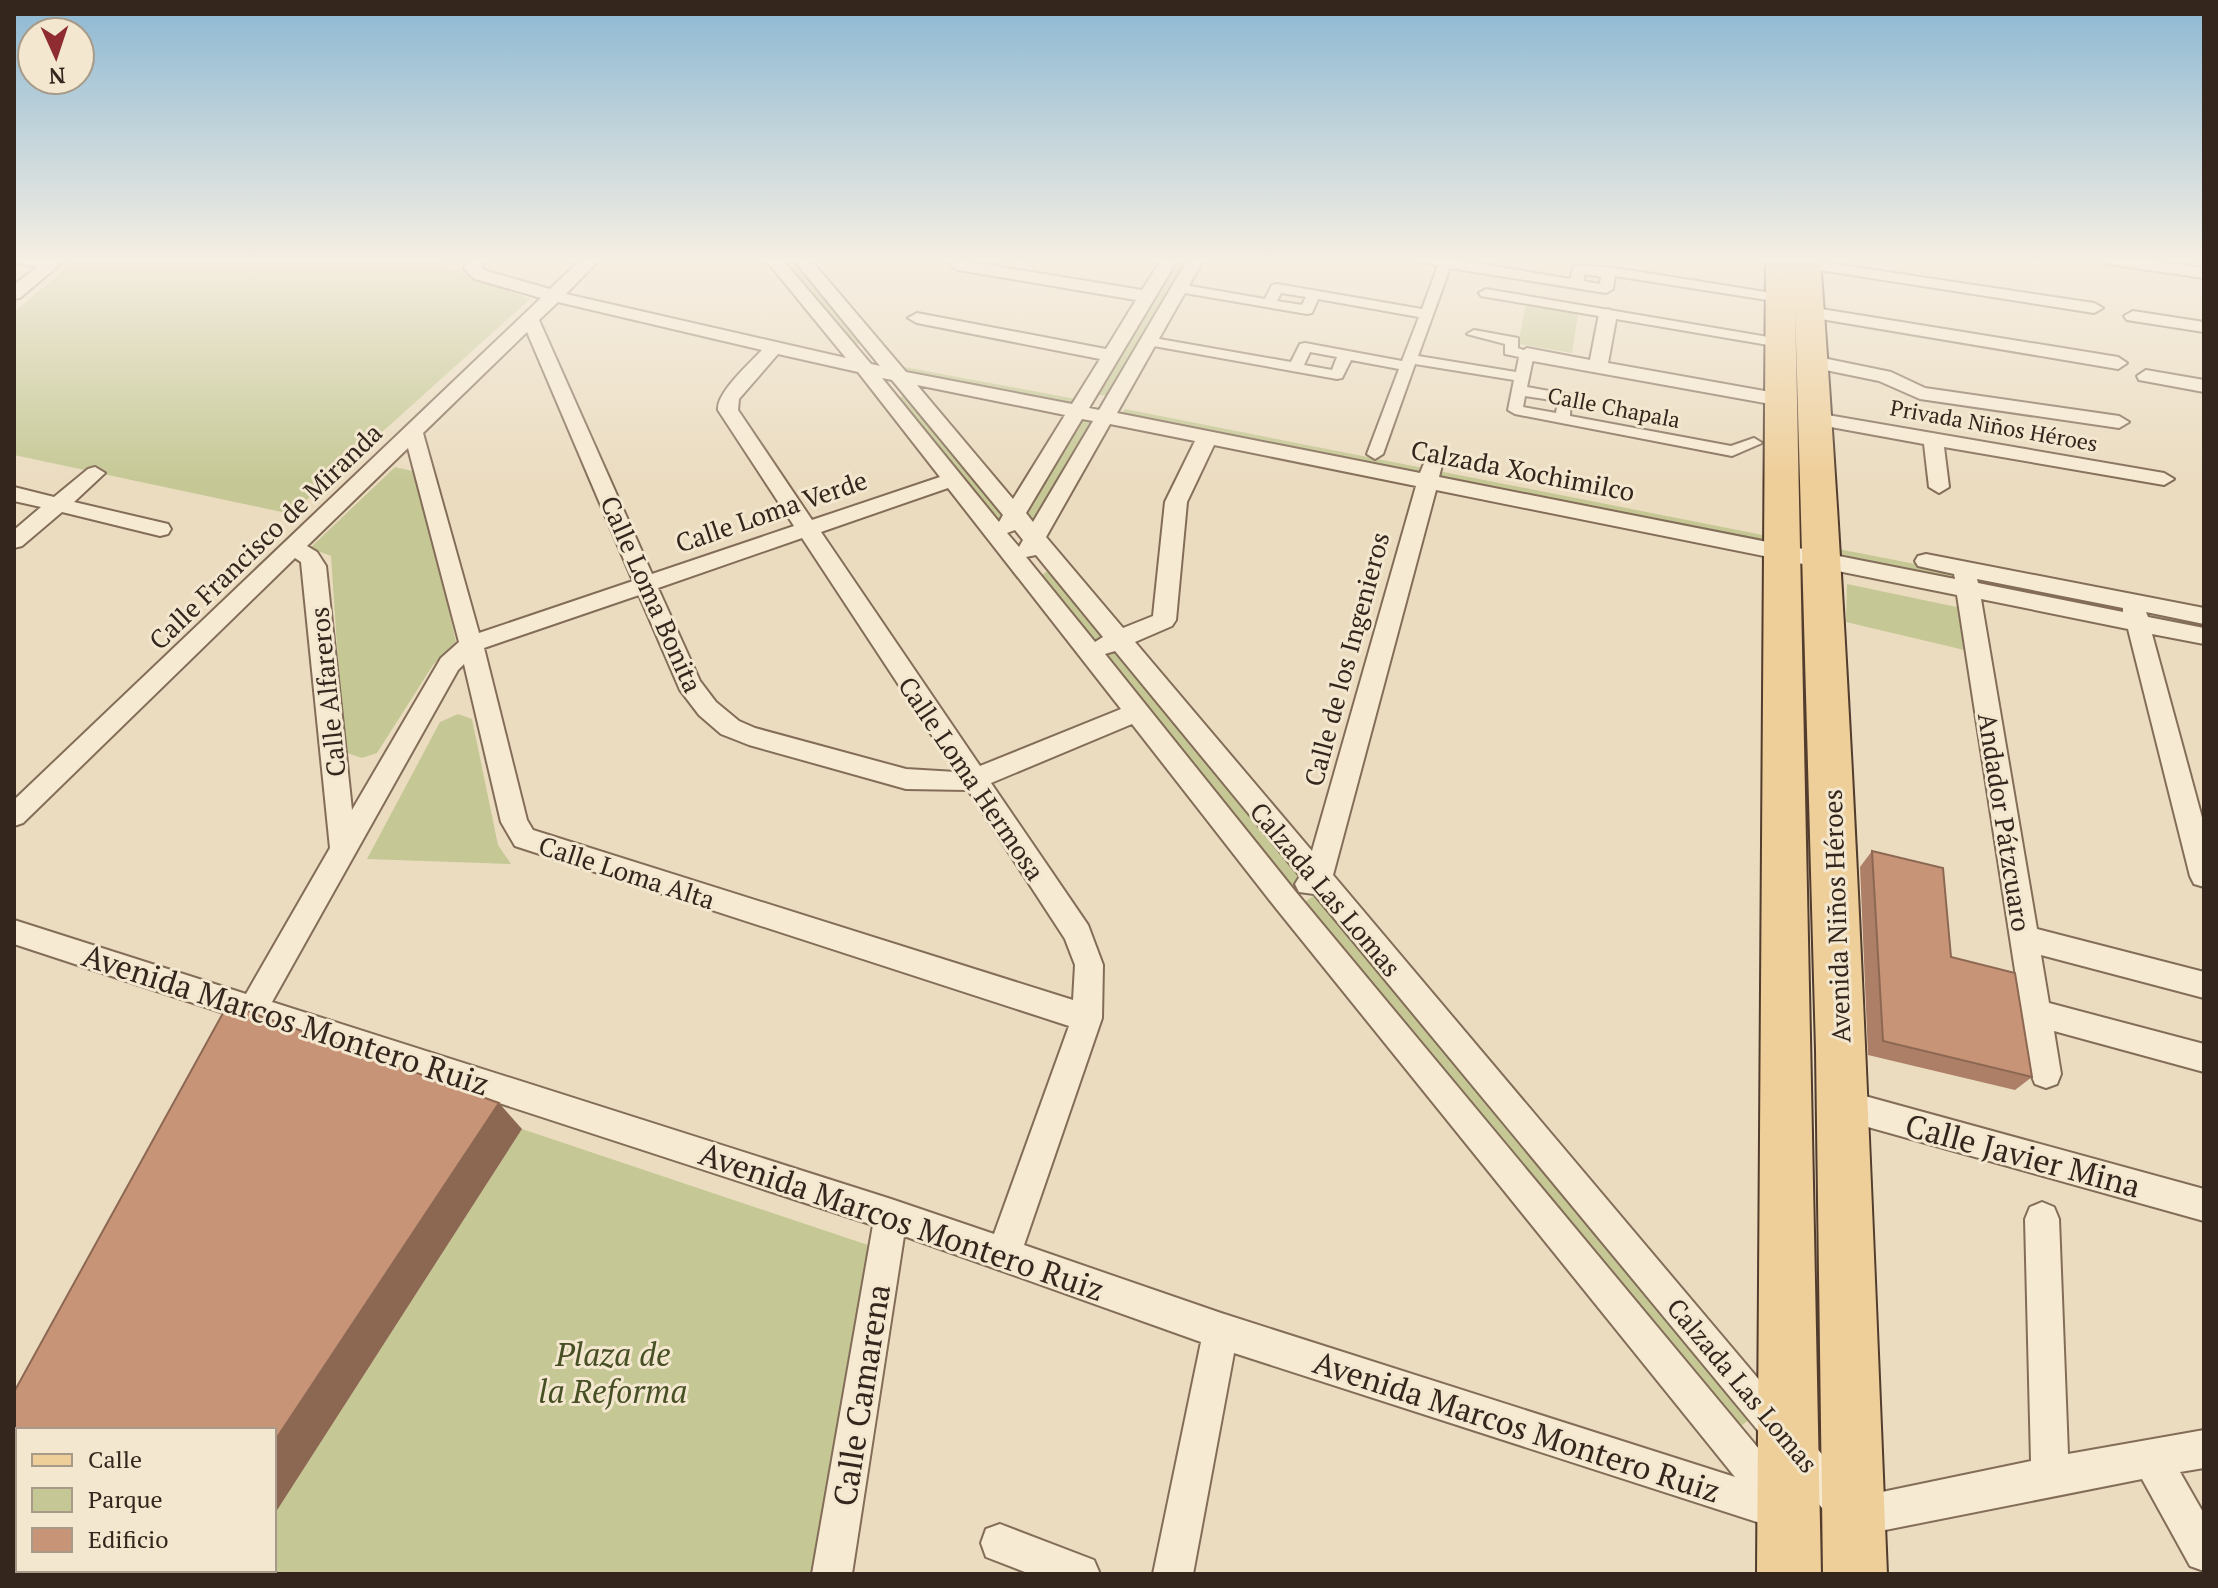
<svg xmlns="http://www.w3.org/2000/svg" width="2218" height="1588" font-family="'PT Serif',serif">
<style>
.green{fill:#c5c895}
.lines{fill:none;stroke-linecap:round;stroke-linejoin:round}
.pedestrian-casing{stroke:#836d59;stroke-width:4}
.minor-casing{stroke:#836d59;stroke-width:4}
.primary-casing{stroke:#513c2d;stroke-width:4}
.pedestrian{fill:#f7ead3;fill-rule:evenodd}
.minor{fill:#f7ead3;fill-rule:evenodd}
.primary{fill:#eece99;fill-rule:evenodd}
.wall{fill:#ac7f66}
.shaded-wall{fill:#8c6853}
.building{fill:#c89477;stroke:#8c6853;stroke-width:2}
.labels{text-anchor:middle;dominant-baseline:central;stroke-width:6;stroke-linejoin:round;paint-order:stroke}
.far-street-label{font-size:22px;fill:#34261d;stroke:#f3e7cf}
.street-label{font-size:26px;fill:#34261d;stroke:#f3e7cf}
.near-street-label{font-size:32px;fill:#34261d;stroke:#f3e7cf}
.near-park-label{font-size:32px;font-style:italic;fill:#474f24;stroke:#f3e7cf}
</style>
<rect width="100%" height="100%" fill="#ebdcc0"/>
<g class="green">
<path d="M78 259H424L530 299 291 514 14 455V312Z"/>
<path d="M779 259H793L863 343 851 346Z"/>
<path d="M1175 259H1192L1112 397 1095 394Z"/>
<path d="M1526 305 1578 314 1572 353 1518 344Z"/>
<path d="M899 366 1076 399 1072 405 899 376Z"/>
<path d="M908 395 1015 514 1003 532 895 398Z"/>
<path d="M1125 409 1773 537 1782 551 1117 419Z"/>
<path d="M1083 412 1103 420 1034 527 1023 514Z"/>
<path d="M395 467 417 472 456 642 433 665 377 753 362 758 344 752 331 556 310 548Z"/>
<path d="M1833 548 2204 620V632L1834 557Z"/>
<path d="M1050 569 1119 641 1090 652 1039 577Z"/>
<path d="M1847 584 1971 610 1977 653 1846 622Z"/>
<path d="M1116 648 1318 879 1293 894 1094 658Z"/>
<path d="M458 714 472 719 498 845 511 864 367 859 440 722Z"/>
<path d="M1318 893 1763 1408 1734 1432 1294 909Z"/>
<path d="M522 1129 868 1245 811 1574H236L239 1570H274V1515Z"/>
</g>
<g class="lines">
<defs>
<g id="pedestrian">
<path d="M1413 259H1453L1570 279 1574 266 1609 267 1785 295 1787 298 1780 302 1615 276 1613 289 1606 293 1450 268 1418 356 1516 372 1519 357 1505 354V344L1467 334 1474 330 1518 338V348L1534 354 1527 387 1571 395 1570 416 1731 446 1754 438 1762 443 1732 456 1515 414 1508 410 1514 380 1415 364 1383 454 1375 459 1367 454 1399 369 1351 360 1342 378 1337 379 1148 345 1141 341 1148 337 1291 362 1300 344 1305 343 1402 361 1419 317 1318 299 1312 313 1307 314 1179 292 1172 288 1179 284 1265 299 1272 285 1277 284 1422 309 1438 266ZM1585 274 1601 277 1600 284 1583 281ZM1281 293 1306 297 1302 305 1277 301ZM1310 352 1337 357 1332 370 1304 365ZM1525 396 1558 401 1556 413 1523 407Z"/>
<path d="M1486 289 1780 339 1787 343 1780 347 1481 296 1479 293Z"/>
</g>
<g id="minor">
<path d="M14 259H66L20 298 14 299V285L37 267 16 263Z"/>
<path d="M469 259H485L482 268 487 271 550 289 582 259H600L566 294 846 358 765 259H782L871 364 880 366 793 259H810L906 372 1072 404 1100 359 917 323 908 318 917 313 1106 349 1136 300 958 270 950 265 958 260 1142 290 1162 259H1178L1089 408 1099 410 1188 259H1204L1117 413 1420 473 1425 461 1432 459 1442 465 1439 477 1955 579 1954 574 1918 566 1915 561 1918 556 1926 554 2204 608V624L2146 612 2148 617 2204 628V644L2152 634 2204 825V887L2194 884 2190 876 2128 629 1981 599 2037 929 2204 972V998L2041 955 2049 1003 2204 1044V1072L2054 1031 2061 1074 2057 1084 2046 1088 2035 1084 2031 1074 1957 595 1436 490 1333 875 1858 1497 2031 1461 2025 1219 2030 1207 2042 1202 2054 1207 2059 1219 2068 1454 2204 1430V1468L2180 1472 2204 1514V1571L2190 1566 2142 1479 1850 1537 1836 1532 1832 1520 1314 894 1299 892 1295 884 1300 876 1115 651 1105 654 1295 891 1793 1490 1797 1497 1805 1500 1810 1514 1805 1528 1791 1533 1234 1353 1193 1574H1153L1201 1342 904 1236 852 1574H812L873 1225 260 1025 257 1030 246 1034 235 1030 231 1021 233 1016 14 944V920L246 994 330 848 301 562 295 558 23 823 14 826V800L541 298 475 279 464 269ZM558 302 762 350C750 363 716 393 718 410L794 526 652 574 539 320ZM527 332 633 581 479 633 423 433ZM778 354 858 372 940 477 812 520 738 410 739 399ZM882 378 892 380 1003 515 999 522ZM917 385 1065 415 1013 499ZM1082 419 1093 421 1033 522 1026 513ZM1110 424 1195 441 1165 502 1153 616 1123 628 1046 537ZM1214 445 1416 486 1312 851 1135 642 1172 626 1176 620 1187 502ZM408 448 459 642 441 658 352 810 326 566 317 552 307 546ZM948 488 1121 709 980 766 821 532ZM1015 530 1023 540 1019 547 1007 533ZM802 538 956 772 906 769 755 728 739 721 716 702 700 681 658 588ZM1036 555 1103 637 1095 642 1026 557ZM1977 579 2123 608V612L1978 583ZM639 595 680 690 699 715 721 734 749 745 906 789 968 790 1065 939 1075 965 1073 1000 533 830 527 820 484 648ZM464 664 501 822 515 846 1069 1026 994 1234 891 1199 272 1002 458 670ZM1132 724 1275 907 1735 1477 1221 1313 1024 1245 1102 1018 1103 965 1088 925 991 783Z"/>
<path d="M1801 259 2094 303 2103 308 2094 313 1807 268 1799 263Z"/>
<path d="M2099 259H2141L2204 268V278L2107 264Z"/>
<path d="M1809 307 2118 357 2127 363 2118 369 1803 316 1800 312 1803 308Z"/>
<path d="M1608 309 1617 314 1608 363 1781 394 1791 400 1781 406 1527 360 1518 354 1527 348 1590 360 1599 314Z"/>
<path d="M2133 311 2204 322V332L2127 320 2124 316Z"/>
<path d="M1813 356 1891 372 1925 388 2119 416 2129 422 2119 428 1920 399 1879 381 1806 366 1804 362Z"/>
<path d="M2146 370 2204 380V392L2139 380 2137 376Z"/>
<path d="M1816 413 2164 473 2174 479 2164 485 1944 447 1949 487 1939 493 1929 487 1924 444 1809 423 1806 419Z"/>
<path d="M95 467 105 473 74 502 168 524 171 529 168 534 160 536 62 512 22 546 14 548V530L41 507 14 501V487L54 497 88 469Z"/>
<path d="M1843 1090 2204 1189V1221L1843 1120 1832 1115 1827 1105 1832 1095Z"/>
<path d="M1000 1524 1094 1560 1100 1574H1030L986 1557 981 1543 986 1529Z"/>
</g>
<path id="primary" d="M1820 259C1853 697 1869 1136 1887 1574H1823L1816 1050 1795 304 1821 1574H1757L1766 260Z"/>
</defs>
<use href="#pedestrian" class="pedestrian-casing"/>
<use href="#minor" class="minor-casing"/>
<use href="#primary" class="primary-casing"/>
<use href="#pedestrian" class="pedestrian"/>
<use href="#minor" class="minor"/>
<use href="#primary" class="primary"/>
</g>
<path class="wall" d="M1872 851 1951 957 2032 1077 2015 1090 1868 1055 1860 867Z"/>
<g class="shaded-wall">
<path d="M499 1103 522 1129 274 1515V1442Z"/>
<path d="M189 1570H239L236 1574H187Z"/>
</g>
<g class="building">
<path d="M1872 851 1943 868 1951 957 2015 973 2032 1077 1883 1041Z"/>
<path d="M228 1004 499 1103 274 1442V1430H18V1550L14 1549V1392Z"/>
<path d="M69 1570H189L187 1574H79Z"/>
</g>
<linearGradient id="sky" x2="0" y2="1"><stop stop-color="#8cb8d3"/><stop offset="0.54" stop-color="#f6efe3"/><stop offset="1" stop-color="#f6efe3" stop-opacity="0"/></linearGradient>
<rect width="2218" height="481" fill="url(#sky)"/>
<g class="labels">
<g class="far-street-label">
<text transform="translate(1614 407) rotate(11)">Calle Chapala</text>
<text transform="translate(1994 425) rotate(10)">Privada Niños Héroes</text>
</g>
<g class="street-label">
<text transform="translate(1523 470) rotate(11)">Calzada Xochimilco</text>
<text transform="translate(771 511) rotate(-19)">Calle Loma Verde</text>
<text transform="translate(265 536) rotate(-44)">Calle Francisco de Miranda</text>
<text transform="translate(652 594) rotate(66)">Calle Loma Bonita</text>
<text transform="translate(1346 659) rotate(-75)">Calle de los Ingenieros</text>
<text transform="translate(327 692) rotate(-96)">Calle Alfareros</text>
<text transform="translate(972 778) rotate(56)">Calle Loma Hermosa</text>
<text transform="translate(2005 822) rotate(81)">Andador Pátzcuaro</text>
<text transform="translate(627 872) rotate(18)">Calle Loma Alta</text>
<text transform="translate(1326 889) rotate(50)">Calzada Las Lomas</text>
<text transform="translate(1836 916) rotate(-92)">Avenida Niños Héroes</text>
<text transform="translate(1743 1385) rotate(50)">Calzada Las Lomas</text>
</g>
<g class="near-street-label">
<text transform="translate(286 1019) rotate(18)">Avenida Marcos Montero Ruiz</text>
<text transform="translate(2023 1155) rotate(15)">Calle Javier Mina</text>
<text transform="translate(902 1221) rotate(19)">Avenida Marcos Montero Ruiz</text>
<text transform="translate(861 1395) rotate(-81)">Calle Camarena</text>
<text transform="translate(1517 1426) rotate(18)">Avenida Marcos Montero Ruiz</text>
</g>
<g class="near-park-label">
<text x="613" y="1354">Plaza de<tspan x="613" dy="37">la Reforma</tspan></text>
</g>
</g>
<rect width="2218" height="1588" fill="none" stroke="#34261d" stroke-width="32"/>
<rect x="16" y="1428" width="260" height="144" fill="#f3e7cf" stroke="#a79a88" stroke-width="2"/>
<rect x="32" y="1454" width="40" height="12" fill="#eece99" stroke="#a79a88" stroke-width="2"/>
<text x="88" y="1468" font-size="24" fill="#34261d">Calle</text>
<rect x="32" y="1488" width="40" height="24" fill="#c5c895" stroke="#a79a88" stroke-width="2"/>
<text x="88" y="1508" font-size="24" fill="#34261d">Parque</text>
<rect x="32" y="1528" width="40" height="24" fill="#c89477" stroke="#a79a88" stroke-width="2"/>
<text x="88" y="1548" font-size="24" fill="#34261d">Edificio</text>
<g transform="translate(56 56) rotate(177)"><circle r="38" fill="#f3e7cf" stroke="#a79a88" stroke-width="2"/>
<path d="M0-6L14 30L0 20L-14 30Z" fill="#8f2c32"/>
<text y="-12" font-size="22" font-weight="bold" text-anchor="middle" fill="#34261d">N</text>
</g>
</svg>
